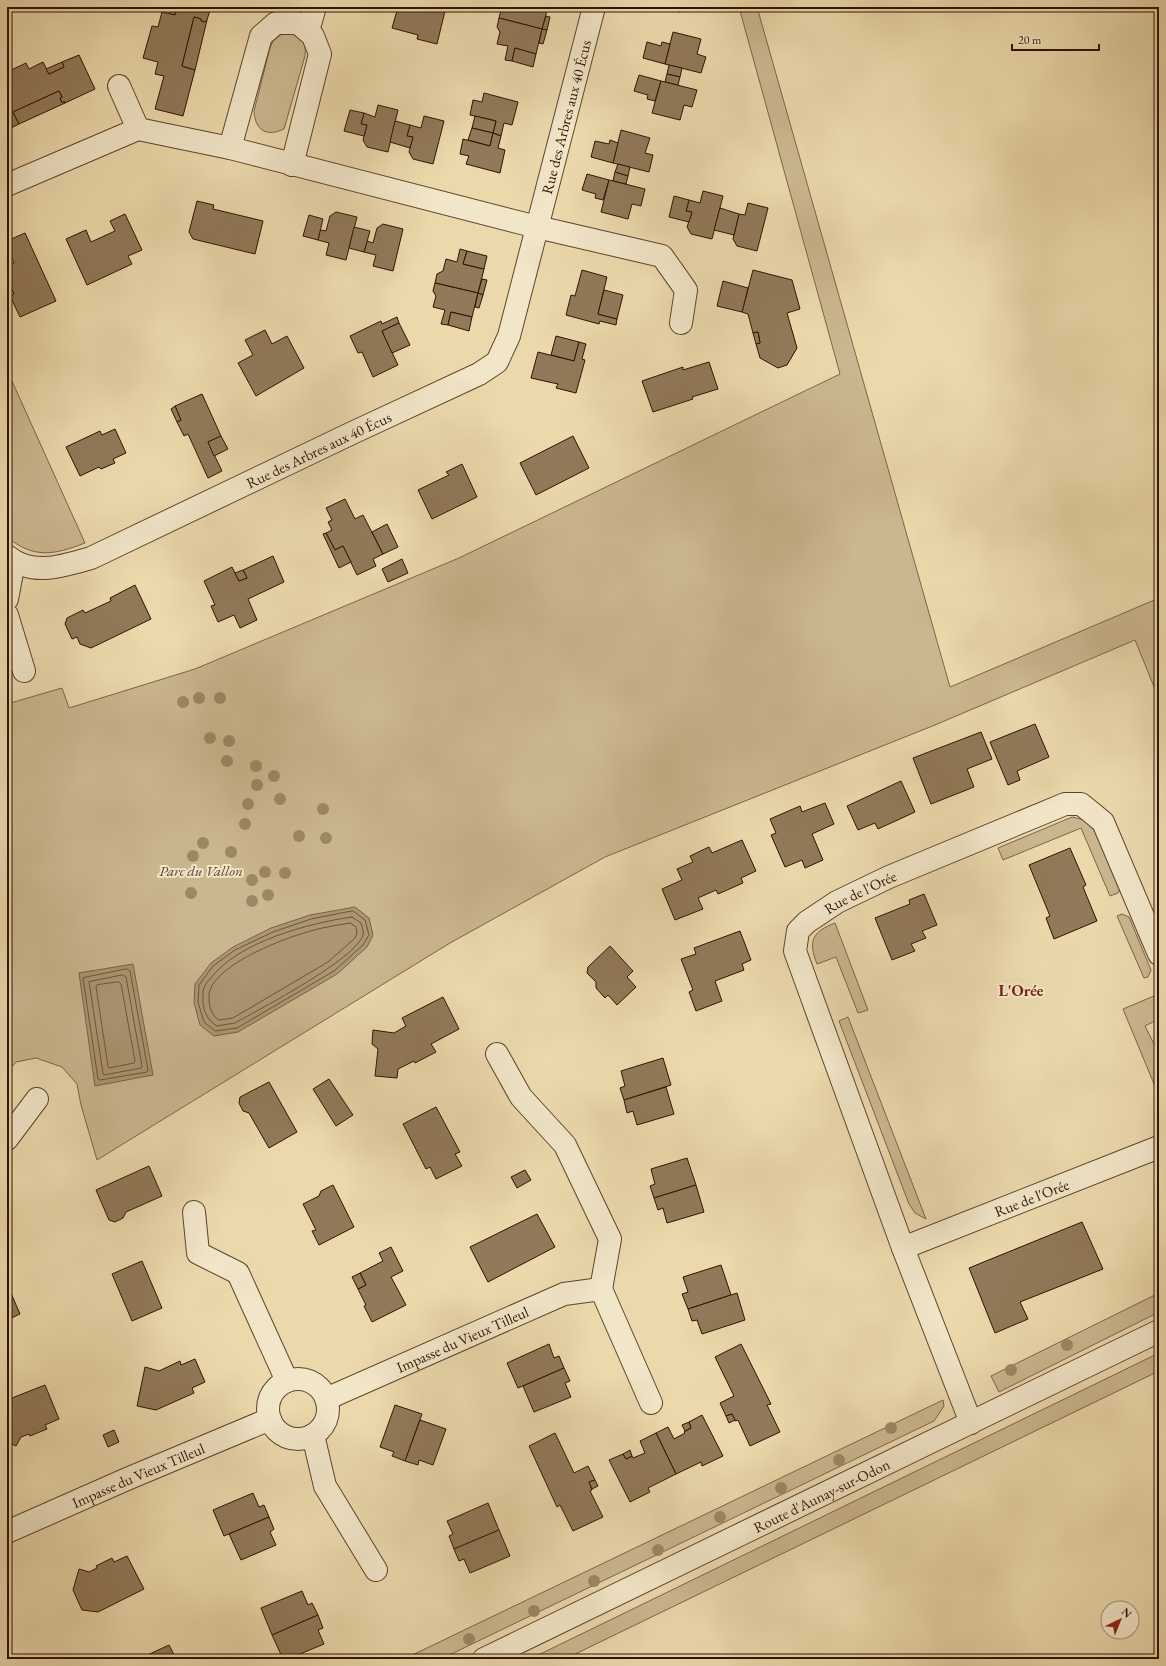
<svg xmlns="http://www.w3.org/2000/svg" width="1166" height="1666" font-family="'EB Garamond',serif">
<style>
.green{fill:#cbb78f;stroke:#7d6448}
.water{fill:#ab9572;stroke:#796144}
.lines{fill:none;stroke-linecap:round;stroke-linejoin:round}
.shore{stroke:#6d5439;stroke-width:1}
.building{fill:#917959;stroke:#2f1200}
.minor-casing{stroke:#5e442b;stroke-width:24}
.minor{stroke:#f2e6c9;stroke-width:22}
.tree{fill:#9d8765}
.labels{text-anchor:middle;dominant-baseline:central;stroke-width:4;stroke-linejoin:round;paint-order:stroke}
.street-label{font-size:15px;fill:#2f1200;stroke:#f2e6c9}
.park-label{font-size:15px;font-style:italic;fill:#5e442b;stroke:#f2e6c9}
.neighbourhood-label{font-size:16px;font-weight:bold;fill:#7a1f14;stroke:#f2e6c9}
</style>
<rect width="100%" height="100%" fill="#ebd9ac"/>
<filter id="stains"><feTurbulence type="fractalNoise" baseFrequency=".005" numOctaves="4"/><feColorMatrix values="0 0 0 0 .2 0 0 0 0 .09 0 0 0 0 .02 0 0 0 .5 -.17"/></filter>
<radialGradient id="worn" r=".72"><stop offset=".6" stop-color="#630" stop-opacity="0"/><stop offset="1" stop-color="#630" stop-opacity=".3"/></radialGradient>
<g class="green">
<path d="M739 7H757L950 687 1159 598V699L1135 640 935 725 605 857 450 943 97 1160 81 1105 77 1084 62 1067 36 1058 16 1062 7 1072V704L62 688 69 708 195 669 459 558 840 374Z"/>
<path d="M283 33C299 32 307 42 305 56L284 129C267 137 255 131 254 111L270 48 273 41Z"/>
<path d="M7 370 85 543C54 555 34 559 7 537Z"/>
<path d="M1072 817 1081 819 1091 823 1121 887 1118 893 1110 896 1081 828 1003 860 998 848Z"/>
<path d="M1122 914 1129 917 1151 970 1148 977 1144 978 1117 916Z"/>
<path d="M835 923 868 1010 858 1013 836 957 817 964C808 941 812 932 835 923Z"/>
<path d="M1154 996 1159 1007V1019L1145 1026 1154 1044 1159 1042V1096L1123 1009Z"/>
<path d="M848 1017 926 1219 915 1213 909 1204 839 1021Z"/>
<path d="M1159 1293V1312L999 1392 991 1376Z"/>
<path d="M1159 1353V1371L565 1659H530Z"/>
<path d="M943 1400 944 1406 934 1421 441 1659H404Z"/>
</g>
<g class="water">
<path d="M355 907 369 918 373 935 367 947 337 974 238 1032 214 1036 200 1025 194 1003 195 984 211 963 233 947 271 928 310 915Z"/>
<path d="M133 964 153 1075 95 1086 79 973Z"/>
</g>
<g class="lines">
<g class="shore">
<path d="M353 911 365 920 369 935 363 945 334 971 237 1028 215 1031 204 1022 198 1002 199 985 213 966 235 950 273 932 311 919Z"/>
<path d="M352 917 361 923C362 927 364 932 363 935 356 959 260 1009 235 1023L217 1026C207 1020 202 1009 203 997 203 994 203 991 204 988 205 984 208 981 211 978 238 942 309 923 352 917Z"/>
<path d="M350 923 356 927 357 933 355 938 328 962 233 1018 219 1020C212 1016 209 1007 209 999 209 996 209 992 210 990 220 962 287 937 314 930 325 927 338 925 350 923Z"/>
<path d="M127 969 130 971 148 1070 147 1072 100 1080 98 1079 83 978Z"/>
<path d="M123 975 126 977 142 1066 141 1068 104 1075 103 1073 89 982Z"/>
<path d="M119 982 121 984 135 1061 134 1063 109 1068 108 1066 96 987 97 985Z"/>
</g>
</g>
<g class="building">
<path d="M171 7H177L175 15 169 14Z"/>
<path d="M177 7H211L207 20 205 22 201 21V19L194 17 182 66 195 70 183 116 155 109 164 76 155 74 158 62 143 58 152 26 158 27 162 12 175 15Z"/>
<path d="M398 7H417L435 12 436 7H443L442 10 445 11 437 44 417 39 418 35 392 28Z"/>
<path d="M418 7H436L435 12Z"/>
<path d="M506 7H548L542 29 499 18 501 10Z"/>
<path d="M660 7H682L680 12Z"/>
<path d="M546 16 550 17 547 30 542 29Z"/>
<path d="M194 17 201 19V21L205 22 207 20 195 70 182 66Z"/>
<path d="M499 18 542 29 536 54 515 48 512 61 505 60 508 46 497 44 500 32 497 27Z"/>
<path d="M542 29 547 30 543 44 539 43Z"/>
<path d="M673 32 701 39 697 54 706 57 701 73 665 64Z"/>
<path d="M647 42 661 46 662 42 670 44 665 64 643 58Z"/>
<path d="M515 48 536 54 533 67 512 61Z"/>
<path d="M79 55 95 89 65 103 64 101 62 103 60 98 62 97 59 91 13 112 19 124 7 130V72L26 63 29 69 43 62 49 74 64 67 62 62Z"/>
<path d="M62 62 64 67 49 74 46 69Z"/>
<path d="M669 65 682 68 680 77 667 74Z"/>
<path d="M667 74 680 77 678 85 665 82Z"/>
<path d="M639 75 661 81 655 101 647 99 648 95 634 91Z"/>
<path d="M661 81 697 90 692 107 684 105 680 120 652 113Z"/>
<path d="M59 91 62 97 60 98 62 103 64 101 65 103 19 124 13 112Z"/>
<path d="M484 93 518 102 512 125 504 123 501 136 493 133 496 121 470 115 473 100 482 102Z"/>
<path d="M378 105 398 110 388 152 367 147 363 140 367 125 361 124 364 113 375 117Z"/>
<path d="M350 110 364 113 361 124 367 125 364 136 344 131Z"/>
<path d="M424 116 444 121 433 164 413 159 409 152 413 137 407 136 410 125 421 128Z"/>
<path d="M475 116 496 121 493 133 472 128Z"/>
<path d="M395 121 410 125 407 136 413 137 410 148 390 142Z"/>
<path d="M472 128 493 133 490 146 468 140Z"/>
<path d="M621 130 650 138 645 153 653 155 649 172 613 163Z"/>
<path d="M493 133 501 136 498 148 505 150 500 173 466 164 469 156 460 154 463 139 490 146Z"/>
<path d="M610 140 618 143 613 163 591 157 595 141 609 144Z"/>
<path d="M618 164 630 167 628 176 615 172Z"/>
<path d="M615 172 628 176 626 184 613 181Z"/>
<path d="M587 174 609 180 603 200 595 198 596 194 582 190Z"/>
<path d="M609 180 645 189 641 206 632 204 628 219 601 212Z"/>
<path d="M703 191 723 196 712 239 691 234 687 227 692 212 686 211 689 200 700 203Z"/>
<path d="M674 196 689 200 686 211 692 212 689 222 669 217Z"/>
<path d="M197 201 214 205 213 209 263 221 255 254 193 239 189 232Z"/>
<path d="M748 203 768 208 757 251 737 246 733 239 739 214 745 215Z"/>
<path d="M720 208 739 214 734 235 714 230Z"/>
<path d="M336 212 357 217 346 260 326 255 329 243 318 240 320 230 326 231 330 216Z"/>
<path d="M125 214 142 250 128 256 132 264 87 285 66 239 86 230 91 242 115 231 110 221Z"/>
<path d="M309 215 323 219 318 240 303 236Z"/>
<path d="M383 224 403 229 393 271 373 266 376 255 364 252 367 241 373 243 377 228Z"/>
<path d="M354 227 370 231 364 252 349 248Z"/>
<path d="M25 233 56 301 20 317 10 296 14 294 7 278V266L14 263 7 248V241Z"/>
<path d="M460 249 467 251 463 264 484 269 478 293 435 283 437 274 443 271 446 259 457 262Z"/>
<path d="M467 251 487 256 484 269 463 264Z"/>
<path d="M582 270 607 277 598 314 617 319 616 325 600 321 599 324 566 315 571 295 575 296Z"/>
<path d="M753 270 792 280 800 309 787 313 797 348 787 365 778 368 760 358 756 344 760 343 758 332 753 333 748 314 742 312Z"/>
<path d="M482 279 487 280 483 295 478 293Z"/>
<path d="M723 281 748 288 742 312 717 306Z"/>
<path d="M435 283 478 293 472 317 451 312 448 325 441 324 445 310 433 307 436 296 433 291Z"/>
<path d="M604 290 623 295 617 319 598 314Z"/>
<path d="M478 293 483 295 479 308 475 307Z"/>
<path d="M451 312 472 317 469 331 448 325Z"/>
<path d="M397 317 399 323 382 331 398 365 373 377 362 352 358 353 350 336 381 321 382 324Z"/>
<path d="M399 323 410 345 392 353 382 331Z"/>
<path d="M265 330 272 344 287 336 304 368 256 396 238 363 253 355 245 340Z"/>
<path d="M758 332 760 343 756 344 753 333Z"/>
<path d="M556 336 579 342 574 361 551 355Z"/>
<path d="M579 342 586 344 582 359 585 360 576 393 556 388 558 384 531 378 538 352 574 361Z"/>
<path d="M709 362 718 389 692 397 693 399 653 412 642 381 683 367V370Z"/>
<path d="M202 394 221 436 208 442 222 471 208 478 188 434 184 436 177 422 181 420 175 406Z"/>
<path d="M175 406 181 420 177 422 171 409Z"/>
<path d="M115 429 126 453 113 459 115 463 101 469 99 467 80 476 66 447 100 431 102 435Z"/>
<path d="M221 436 228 449 214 456 208 442Z"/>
<path d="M573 436 589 468 536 495 520 463Z"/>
<path d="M462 464 477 497 432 519 418 490 449 475 446 472Z"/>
<path d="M345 499 355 519 363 515 383 554 373 559 376 566 357 575 343 546 335 550 326 533 332 530 328 522 332 520 326 508Z"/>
<path d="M387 524 398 547 383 554 372 532Z"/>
<path d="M326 533 335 550 343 546 351 562 339 568 323 534Z"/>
<path d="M273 556 284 582 248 599 257 620 240 628 234 615 218 622 211 606 215 605 204 581 232 567 239 581 247 578 243 570Z"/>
<path d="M402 559 408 573 388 582 382 569Z"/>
<path d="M243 570 247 578 239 581 235 573Z"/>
<path d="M135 585 151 619 91 648 80 644 77 637 72 639 65 624 67 618 83 610 85 613 111 601 110 598Z"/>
<path d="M1035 724 1049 757 1017 771 1020 780 1008 785 990 742Z"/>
<path d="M981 732 992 759 967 769 974 787 931 804 913 758Z"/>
<path d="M901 781 915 812 878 829 875 823 858 830 847 806Z"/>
<path d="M825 803 834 824 812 834 823 860 805 868 802 860 785 867 771 835 776 833 770 819 800 806 802 812Z"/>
<path d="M742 840 756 871 741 878 743 883 718 894 716 890 698 898 703 909 675 920 662 889 682 880 677 869 693 862 690 856 709 847 712 853Z"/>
<path d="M1070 848 1086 885 1083 887 1097 921 1054 939 1046 918 1050 916 1029 865Z"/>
<path d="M924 894 937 925 922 931 926 938 911 944 915 951 892 960 875 918 910 904 909 900Z"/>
<path d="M740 931 751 960 742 964 744 970 715 981 722 1001 696 1011 689 992 693 990 681 959 696 954 694 948Z"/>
<path d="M610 946 633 971 627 977 636 987 617 1005 608 995 605 998 596 988V982L587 973 588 967Z"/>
<path d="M443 997 459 1029 431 1044 436 1052 415 1063 414 1061 398 1069 397 1078 375 1076 378 1049 372 1044 373 1030 394 1033 406 1026 402 1018Z"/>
<path d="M663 1058 671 1085 624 1100 620 1088 625 1086 621 1071Z"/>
<path d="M329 1079 353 1115 336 1126 313 1089Z"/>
<path d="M269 1082 297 1132 269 1148 249 1113 243 1111 239 1103 240 1097Z"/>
<path d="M666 1087 674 1114 637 1125 633 1111 627 1113 624 1100Z"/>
<path d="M436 1107 460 1152 455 1154 462 1166 436 1179 430 1167 426 1169 403 1124Z"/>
<path d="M687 1158 696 1185 654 1198 650 1186 655 1184 651 1169Z"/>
<path d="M149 1166 162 1196 126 1212 123 1218 115 1222 109 1220 96 1190Z"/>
<path d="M525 1170 531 1180 517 1188 511 1177Z"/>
<path d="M333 1185 354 1227 319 1245 312 1231 316 1230 303 1204 319 1196 321 1191Z"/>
<path d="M696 1185 704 1212 667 1223 663 1208 658 1210 654 1198Z"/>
<path d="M537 1214 555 1247 488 1282 470 1247Z"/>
<path d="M1082 1222 1103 1269 1020 1302 1028 1319 995 1333 969 1268Z"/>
<path d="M391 1247 403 1271 391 1277 406 1305 372 1322 364 1306 366 1305 358 1289 366 1285 360 1273 383 1261 379 1253Z"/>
<path d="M142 1261 162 1308 132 1321 112 1274Z"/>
<path d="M721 1265 731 1295 688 1309 682 1294 688 1292 683 1277Z"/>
<path d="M360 1273 366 1285 358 1289 352 1277Z"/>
<path d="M7 1284 20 1314 7 1320Z"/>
<path d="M737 1293 745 1320 702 1334 697 1320 692 1321 688 1309Z"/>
<path d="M549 1344 554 1358 559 1356 564 1368 518 1388 507 1363Z"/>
<path d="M741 1344 771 1404 767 1405 780 1432 750 1446 738 1420 735 1421 732 1414 726 1416 720 1403 734 1396 715 1357Z"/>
<path d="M195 1359 205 1382 192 1388 194 1393 156 1410 137 1406 145 1367 159 1371 180 1361 181 1365Z"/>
<path d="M564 1368 570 1381 565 1383 571 1397 534 1412 523 1386Z"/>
<path d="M45 1385 59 1419 45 1425 47 1429 30 1436 29 1434 21 1437 16 1446 7 1442V1400Z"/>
<path d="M395 1405 422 1414 405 1461 392 1456 394 1452 380 1447Z"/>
<path d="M732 1414 735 1420 729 1423 726 1416Z"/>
<path d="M702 1415 723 1456 702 1466 701 1462 676 1474 656 1433 668 1427 674 1439 685 1433 684 1432 691 1428 689 1422Z"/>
<path d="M420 1420 446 1429 433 1465 419 1460 418 1465 405 1461Z"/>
<path d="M689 1422 691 1428 685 1431 682 1425Z"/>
<path d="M114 1430 119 1442 108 1447 103 1435Z"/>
<path d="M555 1433 574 1473 588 1466 595 1480 589 1482 592 1490 590 1491 603 1517 573 1531 560 1505 557 1507 529 1446Z"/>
<path d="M656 1433 676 1474 648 1488 650 1492 630 1502 609 1460 623 1454 626 1459 632 1456 633 1458 645 1453 640 1441Z"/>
<path d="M630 1450 632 1456 626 1459 623 1454Z"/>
<path d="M595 1480 598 1486 592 1489 589 1482Z"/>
<path d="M253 1493 259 1507 264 1505 269 1517 224 1536 213 1510Z"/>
<path d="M488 1503 499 1530 454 1549 449 1536 453 1534 447 1521Z"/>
<path d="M269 1517 274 1529 270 1532 276 1545 241 1560 229 1534Z"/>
<path d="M499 1530 510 1556 470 1573 464 1559 459 1561 454 1549Z"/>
<path d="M127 1556 144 1589 98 1612 82 1610 73 1590 79 1569 89 1572 97 1568 96 1566 112 1558 114 1562Z"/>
<path d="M302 1591 308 1605 312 1603 318 1615 272 1635 261 1608Z"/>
<path d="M318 1615 323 1628 318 1630 324 1644 288 1659H283L272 1635Z"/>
<path d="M169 1645 176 1659H139Z"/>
</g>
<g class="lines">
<defs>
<g id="minor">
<path d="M308 31 315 7"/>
<path d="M119 86 138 129"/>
<path d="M230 148 261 36 276 23H298L313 36 320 54 292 165"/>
<path d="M7 185 138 129 230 148 537 227 662 256 686 290 681 323"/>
<path id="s1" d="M7 556C33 577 63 566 91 558L350 434 479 374 497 362 509 336 594 7"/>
<path d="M7 599 14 562"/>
<path d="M7 615 24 671"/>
<path d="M497 1054 521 1097 565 1145 610 1239 601 1289"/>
<path d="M7 1139 37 1099"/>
<path d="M194 1212 198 1253 238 1273 287 1381"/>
<path id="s2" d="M903 1248 1159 1147"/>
<circle cx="298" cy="1409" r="30"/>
<path id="s3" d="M326 1399 564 1294 601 1289 651 1403"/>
<path id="s4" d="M971 1423 903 1248 795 951 798 931 807 922 837 902 889 877 1065 804H1081L1103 822 1159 954"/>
<path d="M313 1435 325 1486 376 1570"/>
<path id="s5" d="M7 1532 127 1479 270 1419"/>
<path id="s6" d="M484 1659 1159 1331"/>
</g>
</defs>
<use href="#minor" class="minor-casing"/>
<use href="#minor" class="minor"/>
</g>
<g class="tree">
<circle cx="199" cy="698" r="6"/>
<circle cx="220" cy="698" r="6"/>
<circle cx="183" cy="702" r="6"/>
<circle cx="210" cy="738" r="6"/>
<circle cx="229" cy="741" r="6"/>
<circle cx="227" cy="761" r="6"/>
<circle cx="256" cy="766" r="6"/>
<circle cx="274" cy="776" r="6"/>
<circle cx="257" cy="785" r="6"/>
<circle cx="280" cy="799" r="6"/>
<circle cx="248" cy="804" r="6"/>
<circle cx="323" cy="809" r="6"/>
<circle cx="245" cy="824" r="6"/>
<circle cx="299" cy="836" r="6"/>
<circle cx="326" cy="838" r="6"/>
<circle cx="203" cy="843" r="6"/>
<circle cx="231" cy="852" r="6"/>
<circle cx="193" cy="856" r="6"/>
<circle cx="265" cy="872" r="6"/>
<circle cx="285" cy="873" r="6"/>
<circle cx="252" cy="880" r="6"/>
<circle cx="191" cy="893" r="6"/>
<circle cx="268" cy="895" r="6"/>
<circle cx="252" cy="901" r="6"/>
<circle cx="1067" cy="1345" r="6"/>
<circle cx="1011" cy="1370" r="6"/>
<circle cx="891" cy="1428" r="6"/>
<circle cx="839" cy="1460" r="6"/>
<circle cx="781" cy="1488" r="6"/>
<circle cx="720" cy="1517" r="6"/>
<circle cx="658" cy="1550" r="6"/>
<circle cx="594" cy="1581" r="6"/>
<circle cx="534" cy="1611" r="6"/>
<circle cx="469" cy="1639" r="6"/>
</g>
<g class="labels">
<g class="street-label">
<text stroke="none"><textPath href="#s1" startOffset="794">Rue des Arbres aux 40 Écus</textPath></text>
<text stroke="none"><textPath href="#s1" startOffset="340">Rue des Arbres aux 40 Écus</textPath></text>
<text stroke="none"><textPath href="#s4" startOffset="598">Rue de l'Orée</textPath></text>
<text stroke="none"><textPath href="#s2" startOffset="138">Rue de l'Orée</textPath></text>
<text stroke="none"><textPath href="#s3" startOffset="149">Impasse du Vieux Tilleul</textPath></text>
<text stroke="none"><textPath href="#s5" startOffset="143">Impasse du Vieux Tilleul</textPath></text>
<text stroke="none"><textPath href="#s6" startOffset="375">Route d'Aunay-sur-Odon</textPath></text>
</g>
<g class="park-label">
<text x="201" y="870">Parc du Vallon</text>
</g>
<g class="neighbourhood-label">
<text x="1021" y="990">L'Orée</text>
</g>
</g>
<rect width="1166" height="1666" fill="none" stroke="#ebd9ac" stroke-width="24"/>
<rect x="8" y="8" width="1150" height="1650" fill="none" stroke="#2f1200" stroke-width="2"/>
<rect x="12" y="12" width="1142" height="1642" fill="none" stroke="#2f1200"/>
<g transform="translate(1120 1620) rotate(43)"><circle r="19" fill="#f2e6c9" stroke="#a49179"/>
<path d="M0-3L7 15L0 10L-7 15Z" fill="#8f2418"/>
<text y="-6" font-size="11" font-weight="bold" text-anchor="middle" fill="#2f1200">N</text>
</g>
<path d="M1012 44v6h87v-6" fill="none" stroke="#2f1200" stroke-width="2"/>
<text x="1018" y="44" font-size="12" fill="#2f1200" stroke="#f2e6c9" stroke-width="3" paint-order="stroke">20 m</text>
<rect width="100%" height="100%" filter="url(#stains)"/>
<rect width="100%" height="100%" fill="url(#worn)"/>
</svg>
